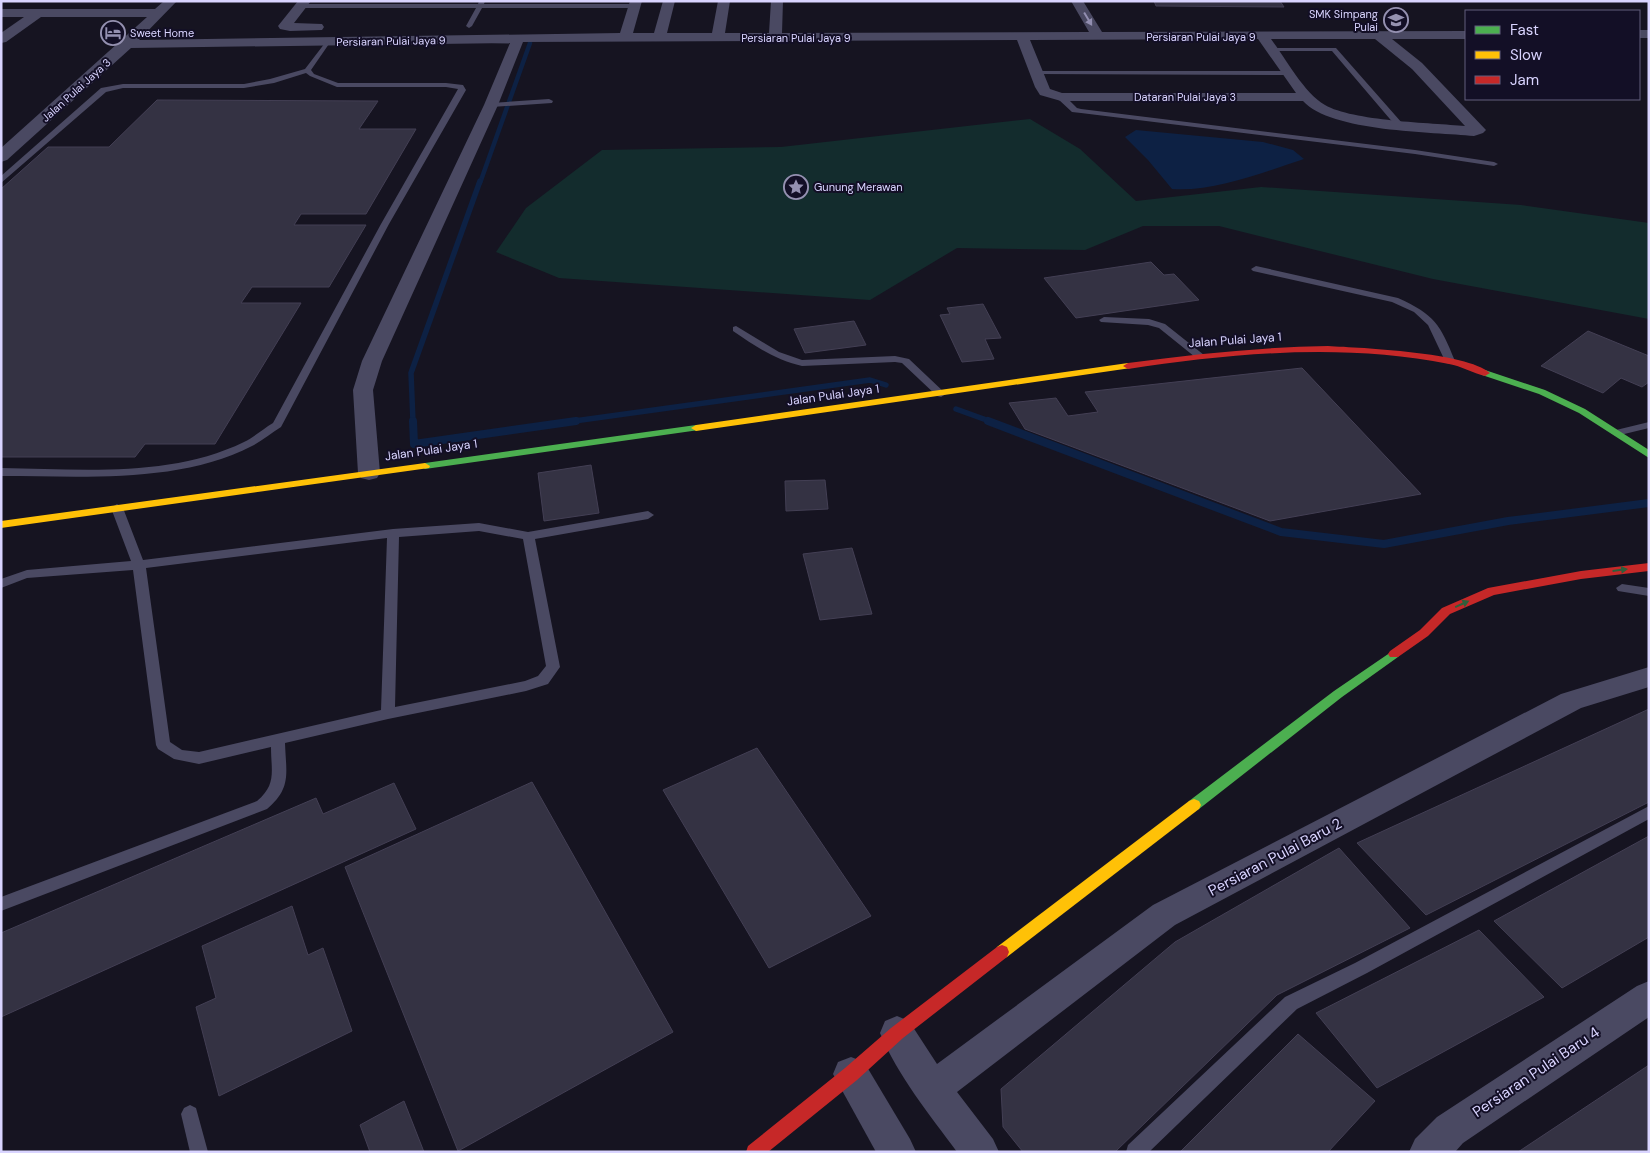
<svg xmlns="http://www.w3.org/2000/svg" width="1650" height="1153" font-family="'DM Sans',sans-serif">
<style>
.green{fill:#132c2d}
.water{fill:#0d2144}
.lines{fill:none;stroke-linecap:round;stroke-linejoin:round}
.stream-far2{stroke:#0d2144;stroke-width:4.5}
.stream-far1{stroke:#0d2144;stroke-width:5.5}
.stream{stroke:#0d2144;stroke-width:8}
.building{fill:#343243;stroke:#433f54}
.lane{fill:#4a4962;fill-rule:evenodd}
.street{fill:#4a4962;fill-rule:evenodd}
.fast{fill:#4caf50;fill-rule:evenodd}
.slow{fill:#ffc107;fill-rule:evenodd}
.jam{fill:#c62828;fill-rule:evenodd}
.oneway{fill:#928eb0}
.oneway2{fill:#305f3b}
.labels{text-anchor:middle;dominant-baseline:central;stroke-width:4;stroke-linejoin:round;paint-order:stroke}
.far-poi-label{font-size:11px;fill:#d9d4ff;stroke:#130f26;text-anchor:start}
.far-street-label{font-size:11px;fill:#d9d4ff;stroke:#130f26}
.street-label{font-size:12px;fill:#d9d4ff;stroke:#130f26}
.near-street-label{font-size:15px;fill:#d9d4ff;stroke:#130f26}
</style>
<rect width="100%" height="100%" fill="#161421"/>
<path class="green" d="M1030 119 1080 149 1136 201 1261 187 1521 205 1649 223V319L1433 279 1219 226H1143L1085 250 957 248 870 300 559 278 496 252 526 208 602 150 781 147Z"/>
<path class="water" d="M1136 130 1263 142 1293 150 1304 159C1264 172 1214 192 1172 189L1148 160 1125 137Z"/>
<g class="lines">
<path class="stream-far2" d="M480 183 530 43"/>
<g class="stream-far1">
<path d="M956 409 992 422"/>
<path d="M413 422 411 373 480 181"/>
<path d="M567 422 870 380 886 385"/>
</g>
<g class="stream">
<path d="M413 421 414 444 576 421"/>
<path d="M988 421 1281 532 1384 544 1508 521 1649 503"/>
</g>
</g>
<g class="building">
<path d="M1154 1H1280L1284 7 1156 6Z"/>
<path d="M157 100 378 101 359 129H416L366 214H301L294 225H366L329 287H252L241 303H301L215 444H145L135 457H1V189L48 147H109Z"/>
<path d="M1151 262 1164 275 1174 274 1199 300 1076 318 1044 278Z"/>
<path d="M983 304 1001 338 985 339 994 359 962 362 940 315 950 314 947 308Z"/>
<path d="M854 321 866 345 805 353 794 329Z"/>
<path d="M1588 331 1649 356V382L1642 387 1621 378 1603 393 1541 366Z"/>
<path d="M1302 368 1421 494 1270 521 1025 429 1009 403 1056 398 1068 416 1098 412 1085 392Z"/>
<path d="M591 465 599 513 544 521 538 473Z"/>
<path d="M825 480 828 509 786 511 785 481Z"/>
<path d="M852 548 872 614 820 620 803 554Z"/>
<path d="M1649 709V802L1426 915 1357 843Z"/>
<path d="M757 748 871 916 769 968 663 790Z"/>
<path d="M532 782 673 1032 458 1151 345 867Z"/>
<path d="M394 783 416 829 1 1017V933L316 798 323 814Z"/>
<path d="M1649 836V937L1562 988 1494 921Z"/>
<path d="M1339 848 1410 928 1277 995 1115 1152H1023L1003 1127 1001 1089 1175 942Z"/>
<path d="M292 906 308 955 323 948 352 1031 219 1096 196 1007 216 998 202 946Z"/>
<path d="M1479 930 1544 997 1377 1088 1316 1013Z"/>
<path d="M1298 1034 1375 1101 1328 1152H1180Z"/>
<path d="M1649 1065V1152H1518Z"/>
<path d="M404 1101 424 1152H370L360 1125Z"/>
</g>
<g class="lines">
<g class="lane">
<path d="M479 1H485L484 4H634L637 6 634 8H482L472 26 469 28 466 26 476 8H301L298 6 301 4H478Z"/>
<path d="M328 39 331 41 311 70 314 74 338 83H446L463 85 466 90 389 224 281 427C271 433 262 441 252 446 179 484 81 476 1 476V468C81 469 170 478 244 442 254 437 263 429 273 423L381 224 458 89 446 87H337L310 76 306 73 274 83 244 88H123L106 92 1 183V176L101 88 123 84H244L270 79 305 69Z"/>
<path d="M1273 48H1336L1402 123 1395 125 1332 51H1271L1270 50Z"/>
<path d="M1037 71H1290L1294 73 1290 75 1035 74 1033 73Z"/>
<path d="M1058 95H1064L1077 108 1081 109 1415 150 1494 162 1498 164 1494 166 1415 154 1081 113 1072 112 1058 99Z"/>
<path d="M549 99 553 101 552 103 491 107 487 105 491 103Z"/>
<path d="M1256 266 1398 298C1435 315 1440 324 1455 361L1450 364 1446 363 1428 325 1414 312 1392 302 1253 271 1251 269Z"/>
<path d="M1104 317 1149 319 1165 324 1204 355 1203 357H1195L1159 328 1148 325 1101 322 1099 320Z"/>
<path d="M736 326 779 352 802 360 895 356 909 359 946 394 941 397 937 396 902 363 895 362 802 366C775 360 755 346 733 331V327Z"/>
<path d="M1649 422V428L1616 436 1611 433 1612 431Z"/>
<path d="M117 504 123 508 143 560 393 529 479 523 528 532 648 511 654 515 648 519 535 539 560 667 548 684 526 691 388 719 285 743C286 773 292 788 267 809L1 911V897L257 801C277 784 271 771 271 747L199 764 174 759 158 749 156 745 133 570 27 578 1 588V579L27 570 131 561 111 508ZM479 531 523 539 546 666 538 676 525 681 395 707 399 537ZM387 538 381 710 199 752 182 750 170 742 146 568Z"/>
<path d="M1622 584 1649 588V596L1618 591 1616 588Z"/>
<path d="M1649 806V819L1367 973 1297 1009 1149 1152H1126L1128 1145 1285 997 1355 963Z"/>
<path d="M190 1105 196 1108 208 1152H190L181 1114 184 1108Z"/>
</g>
<g class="street">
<path d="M164 1H177L139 40 620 33 630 1H642L633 33H654L663 1H675L667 33H712L718 1H730L725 33H769L771 1H783L782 33 1089 32 1071 1H1083L1102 32 1466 31V39H1392L1422 63 1486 130 1483 133 1474 136C1433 132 1331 132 1303 101H1061L1040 95 1035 87 1017 40 523 42 498 105 382 361 373 390 380 473 377 478 369 480 361 478 358 473 353 390 362 361 484 105 510 43 131 48 7 160 1 162V148L147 17H41L6 42 1 43V33L24 17H1V9H155ZM1258 39 1296 93H1062L1050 89 1030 40ZM1271 39H1375L1412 69 1465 126C1432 123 1352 121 1325 105 1304 93 1286 59 1271 39Z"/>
<path d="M298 1H311L294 23 322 24 324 27 322 30 290 31 280 29 278 26Z"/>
<rect x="1639" y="30" width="10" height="8"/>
<path d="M1649 667V687L1581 708 1175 925 957 1092 993 1139 999 1152H957C929 1114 898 1076 880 1033L885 1021 897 1016 909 1021 937 1064 1153 905 1561 694Z"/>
<path d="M1649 981V1017L1463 1143 1455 1152H1409L1415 1139 1437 1117 1637 986Z"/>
<path d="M851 1057 864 1062 910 1139 916 1152H876L833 1074 838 1062Z"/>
</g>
<g class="fast">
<path d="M1485 370 1545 390 1585 409 1649 450V458L1579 413 1539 394 1482 375 1480 373Z"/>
<path d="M696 425 699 426 701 428 699 430 425 469 420 466 425 463Z"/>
<path d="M1394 650 1398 651 1400 654 1398 657 1342 697 1199 809 1194 811 1189 809 1187 805 1189 801 1334 691Z"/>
</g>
<g class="slow">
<path d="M1128 363 1133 366 1131 368 696 431 691 428 696 425Z"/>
<path d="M425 463 430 466 429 468 1 528V521Z"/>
<path d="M1194 799 1199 801 1201 805 1199 809 1007 957 1002 959 997 957 995 952 997 947 1189 801Z"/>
</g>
<g class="jam">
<path d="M1328 346C1362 348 1466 352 1490 373L1485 376C1473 373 1461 366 1449 364 1343 343 1234 353 1128 369L1123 366 1128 363C1195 354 1261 347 1328 346Z"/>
<path d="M1649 563V571L1581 579 1494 595 1450 614 1428 636 1398 657H1390L1388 654 1390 651 1420 630 1442 608 1488 588 1581 571Z"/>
<path d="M1002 945 1007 947 1009 952 1007 957 903 1038 857 1080 768 1152H746L748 1146 845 1068 891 1028 997 947Z"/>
</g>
</g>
<defs><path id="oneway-solid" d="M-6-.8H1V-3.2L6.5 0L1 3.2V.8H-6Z" transform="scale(1.25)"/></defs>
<use class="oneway" href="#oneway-solid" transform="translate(1088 19) rotate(59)"/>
<g class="oneway2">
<use href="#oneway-solid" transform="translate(1620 570) rotate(-7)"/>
<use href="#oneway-solid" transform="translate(1462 604) rotate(-24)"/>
</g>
<defs>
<symbol id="school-ring" viewBox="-11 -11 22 22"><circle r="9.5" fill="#130f26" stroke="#9591b1" stroke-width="1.5"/><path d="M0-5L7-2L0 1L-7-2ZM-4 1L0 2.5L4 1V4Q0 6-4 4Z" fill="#9591b1"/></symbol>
<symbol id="hotel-ring" viewBox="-11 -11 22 22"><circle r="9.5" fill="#130f26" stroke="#9591b1" stroke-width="1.5"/><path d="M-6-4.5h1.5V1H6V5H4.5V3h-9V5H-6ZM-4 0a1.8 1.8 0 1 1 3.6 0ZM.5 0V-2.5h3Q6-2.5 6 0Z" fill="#9591b1"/></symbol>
<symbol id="sight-ring" viewBox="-11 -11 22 22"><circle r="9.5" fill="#130f26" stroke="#9591b1" stroke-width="1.5"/><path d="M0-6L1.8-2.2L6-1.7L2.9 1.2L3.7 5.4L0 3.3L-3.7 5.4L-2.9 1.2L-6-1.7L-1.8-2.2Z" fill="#9591b1"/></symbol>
</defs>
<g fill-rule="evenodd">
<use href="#school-ring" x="1382" y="6" width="28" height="28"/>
<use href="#hotel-ring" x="99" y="19" width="28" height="28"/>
<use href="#sight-ring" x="782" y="173" width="28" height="28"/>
</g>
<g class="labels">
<g class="far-poi-label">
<text x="1378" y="14" text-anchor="end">SMK Simpang<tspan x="1378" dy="13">Pulai</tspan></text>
<text x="130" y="33">Sweet Home</text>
<text x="814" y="187">Gunung Merawan</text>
</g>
<g class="far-street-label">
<text x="1201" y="37">Persiaran Pulai Jaya 9</text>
<text x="796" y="38">Persiaran Pulai Jaya 9</text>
<text transform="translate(391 41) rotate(-1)">Persiaran Pulai Jaya 9</text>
<text transform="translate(76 90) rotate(-42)">Jalan Pulai Jaya 3</text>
<text x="1185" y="97">Dataran Pulai Jaya 3</text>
</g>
<g class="street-label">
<text transform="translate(1235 340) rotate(-4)">Jalan Pulai Jaya 1</text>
<text transform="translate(833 395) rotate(-8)">Jalan Pulai Jaya 1</text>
<text transform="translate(431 450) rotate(-8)">Jalan Pulai Jaya 1</text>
</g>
<g class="near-street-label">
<text transform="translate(1275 857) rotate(-28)">Persiaran Pulai Baru 2</text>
<text transform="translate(1536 1072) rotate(-34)">Persiaran Pulai Baru 4</text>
</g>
</g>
<rect width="1650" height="1153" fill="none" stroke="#d9d4ff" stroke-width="5"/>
<rect x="1465" y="10" width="175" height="90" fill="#130f26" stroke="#625e7d"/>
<rect x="1475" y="26" width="25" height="8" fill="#4caf50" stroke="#625e7d"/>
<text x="1510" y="35" font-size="15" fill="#d9d4ff">Fast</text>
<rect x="1475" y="51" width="25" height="8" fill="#ffc107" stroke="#625e7d"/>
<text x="1510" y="60" font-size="15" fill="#d9d4ff">Slow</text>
<rect x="1475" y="76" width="25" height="8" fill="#c62828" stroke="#625e7d"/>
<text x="1510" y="85" font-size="15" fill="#d9d4ff">Jam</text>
</svg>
